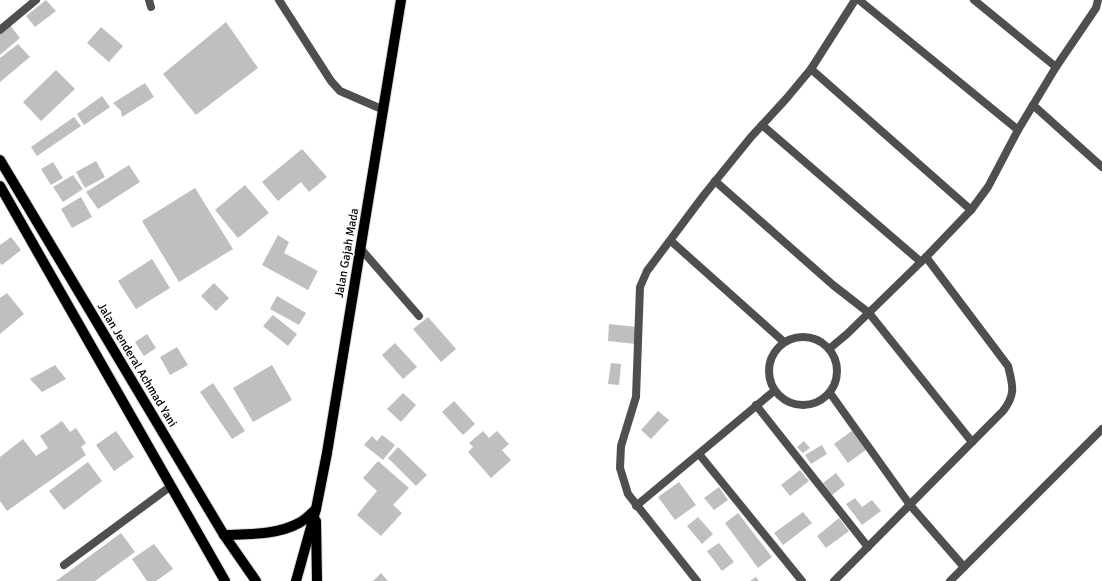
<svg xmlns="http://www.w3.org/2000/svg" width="1102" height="581" font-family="Signika,sans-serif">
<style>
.building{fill:#bfbfbf}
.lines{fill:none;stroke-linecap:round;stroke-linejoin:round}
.primary-casing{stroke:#dbdbdb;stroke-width:12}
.lane{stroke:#4f4f4f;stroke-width:8}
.street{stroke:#4f4f4f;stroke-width:8}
.primary{stroke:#000;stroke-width:10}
.labels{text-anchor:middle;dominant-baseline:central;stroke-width:3;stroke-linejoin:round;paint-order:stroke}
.street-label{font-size:12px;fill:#000;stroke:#fff}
</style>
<rect width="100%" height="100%" fill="#fff"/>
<g class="building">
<path d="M46 0 56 11 35 27 26 16Z"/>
<path d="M226 22 258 68 196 115 163 74Z"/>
<path d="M9 24 20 38 0 55V31Z"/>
<path d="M101 27 123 46 109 62 87 43Z"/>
<path d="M18 44 30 57 0 82V58Z"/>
<path d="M56 70 75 89 41 121 23 102Z"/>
<path d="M145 83 154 97 122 117 121 111 113 103Z"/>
<path d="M102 96 110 107 84 125 77 114Z"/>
<path d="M74 117 81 126 37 156 31 147Z"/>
<path d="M302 149 327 177 309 192 301 182 278 201 262 182Z"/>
<path d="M96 161 105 177 85 188 76 172Z"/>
<path d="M53 162 63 178 51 185 41 169Z"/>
<path d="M129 165 140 182 98 209 86 192Z"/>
<path d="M73 175 83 189 63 202 53 187Z"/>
<path d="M245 185 269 213 238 238 215 210Z"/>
<path d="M195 188 233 249 179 282 142 221Z"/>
<path d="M81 197 92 217 72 228 61 209Z"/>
<path d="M278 235 289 242 284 253 318 271 308 290 262 265Z"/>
<path d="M11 237 21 250 2 265 0 263V245Z"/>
<path d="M152 259 170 288 136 309 118 281Z"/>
<path d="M214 283 229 298 216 311 201 296Z"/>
<path d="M7 293 24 314 0 334V298Z"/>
<path d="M277 296 306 313 299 325 270 309Z"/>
<path d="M273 315 297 334 288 346 263 326Z"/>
<path d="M428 317 456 349 441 362 413 329Z"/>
<path d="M609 324 637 327 636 344 608 341Z"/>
<path d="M147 334 156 348 144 356 135 342Z"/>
<path d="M395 343 417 367 403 379 382 355Z"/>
<path d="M177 347 188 365 170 375 160 357Z"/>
<path d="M611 363 621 364 619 385 608 384Z"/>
<path d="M55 365 66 379 42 392 30 379Z"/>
<path d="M272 365 292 400 253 422 233 388Z"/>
<path d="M213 383 245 431 232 439 200 392Z"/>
<path d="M403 393 416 405 401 422 387 409Z"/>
<path d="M454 401 475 424 463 435 442 412Z"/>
<path d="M658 411 669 420 651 439 641 430Z"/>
<path d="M62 421 70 432 76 428 86 443 81 447 86 455 7 511 0 501V457L23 439 36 456 48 448 40 436Z"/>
<path d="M853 430 867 449 848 463 834 444Z"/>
<path d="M116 431 134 457 114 471 96 445Z"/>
<path d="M483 431 489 438 497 431 509 444 502 450 511 460 491 478 468 452 473 447 469 443Z"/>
<path d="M382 435 395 445 383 460 364 445 372 436 377 441Z"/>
<path d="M804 441 810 448 803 453 797 447Z"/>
<path d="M822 445 827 454 811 464 805 455Z"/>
<path d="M398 447 427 475 416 486 388 458Z"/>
<path d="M378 461 409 488 393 505 402 513 381 536 357 515 377 491 363 478Z"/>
<path d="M88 462 102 481 64 510 49 491Z"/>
<path d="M800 470 809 481 790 496 781 485Z"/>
<path d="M836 473 845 485 832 495 823 483Z"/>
<path d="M679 482 696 505 675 520 658 497Z"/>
<path d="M719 487 728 500 714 510 704 498Z"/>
<path d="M855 498 862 507 872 500 881 511 862 525 846 504Z"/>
<path d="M803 512 812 523 783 545 774 533Z"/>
<path d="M738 513 772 557 758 568 725 523Z"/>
<path d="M698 517 713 534 702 544 687 526Z"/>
<path d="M839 518 849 531 826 548 817 536Z"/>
<path d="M121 533 135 552 95 581H56Z"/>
<path d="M719 543 734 562 722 571 707 551Z"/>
<path d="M154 544 173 569 156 581H147L132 559Z"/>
<path d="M381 573 388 581H373Z"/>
<path d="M756 577 759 581H750Z"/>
</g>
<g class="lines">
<defs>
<g id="primary">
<path d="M0 160 224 535 256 581"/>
<path d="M0 186 225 581"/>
<path d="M316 521 317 581"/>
<path d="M224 535C249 534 277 535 299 523 305 520 311 514 316 509"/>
<path d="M296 581 316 509 327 453 401 0"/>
</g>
</defs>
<use href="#primary" class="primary-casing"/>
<g class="lane">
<path d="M279 0 331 81 340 91 384 110"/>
<path d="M361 249 419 316"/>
<path d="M64 565 171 486"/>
</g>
<g class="street">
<path d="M149 0 151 7"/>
<path d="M859 0 1018 130"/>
<path d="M974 0 1056 67"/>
<path d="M0 30 36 0"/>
<path d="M811 69 971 210"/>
<path d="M1033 105 1102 167"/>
<path d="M762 125 921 262"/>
<path d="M715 181 833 285 869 313 972 442"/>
<path d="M671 241 784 342"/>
<circle cx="803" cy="371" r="34"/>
<path d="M829 349 847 334 926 257 971 210 988 187 1018 130 1056 67 1096 8 1098 0"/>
<path d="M830 393 910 505 964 567"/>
<path d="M756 405 868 547"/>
<path d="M699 454 802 581"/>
<path d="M636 506 774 391"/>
<path d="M697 581 628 494 620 468 621 446 636 397 640 287 647 271 704 195 751 137 786 99 811 69 855 0"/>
<path d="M834 581 1003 411C1016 394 1013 386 1008 366L926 257"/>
<path d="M950 581 1102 429"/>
</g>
<use href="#primary" class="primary"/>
</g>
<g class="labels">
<g class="street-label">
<text transform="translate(347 253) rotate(-80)">Jalan Gajah Mada</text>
<text transform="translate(137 365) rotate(59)">Jalan Jenderal Achmad Yani</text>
</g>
</g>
</svg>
